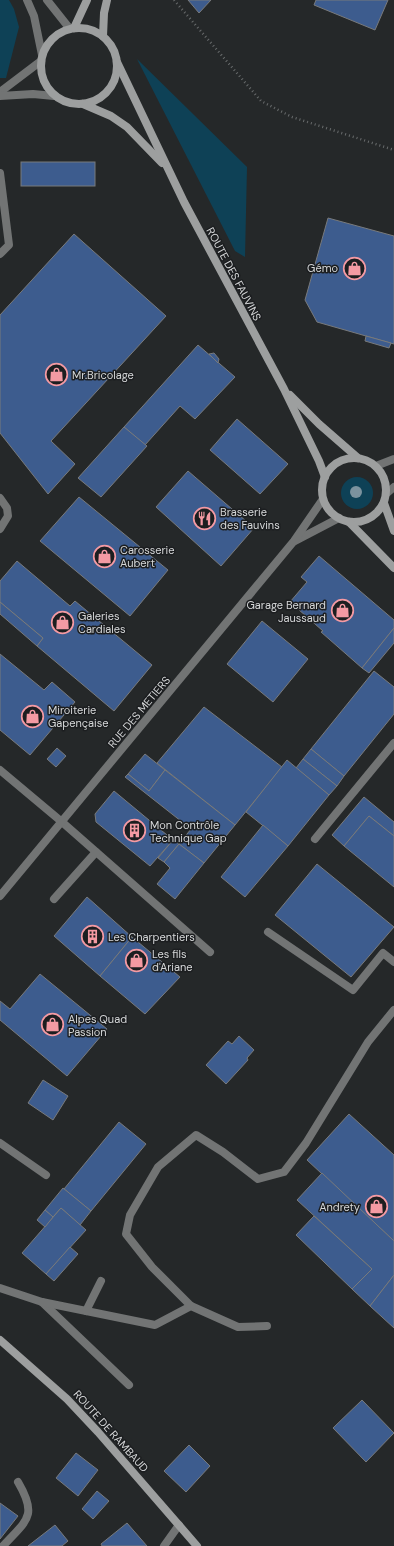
<svg xmlns="http://www.w3.org/2000/svg" width="394" height="1546" font-family="'DM Sans',sans-serif">
<style>
.green{fill:#0e4156}
.building{fill:#3d5c8e;stroke:#787a7c}
.lines{fill:none;stroke-linecap:round;stroke-linejoin:round}
.path{stroke:#696c6d;stroke-width:2.5;stroke-dasharray:1 3;stroke-linecap:butt}
.lane{stroke:#727474;stroke-width:8}
.street{stroke:#727474;stroke-width:8}
.secondary{stroke:#9d9f9f;stroke-width:8}
.tree{fill:#7c929e}
.labels{text-anchor:middle;dominant-baseline:central;stroke-width:3;stroke-linejoin:round;paint-order:stroke}
.poi-label{font-size:11px;fill:#d5d7d8;stroke:#1c1e20;text-anchor:start}
.street-label{font-size:11px;fill:#d5d7d8;stroke:#1c1e20}
</style>
<rect width="100%" height="100%" fill="#252829"/>
<g class="green">
<path d="M0 0H9L14 9 19 27 6 78H0Z"/>
<path d="M137 59 247 167 245 257 235 251Z"/>
<circle cx="357" cy="493" r="16"/>
</g>
<g class="building">
<path d="M188 0H211L199 13Z"/>
<path d="M316 0H388L375 30 314 5Z"/>
<rect x="21" y="162" width="74" height="24"/>
<path d="M328 218 394 236V344L317 322 305 300Z"/>
<path d="M74 234 166 316 51 441 75 464 48 494 0 433V315Z"/>
<path d="M366 336 391 343 389 348 365 341Z"/>
<path d="M198 345 235 377 195 419 180 406 145 445 124 427Z"/>
<path d="M214 353 219 359 218 363 209 354Z"/>
<path d="M237 419 288 464 260 494 210 450Z"/>
<path d="M124 427 147 446 101 497 78 478Z"/>
<path d="M188 471 254 528 221 566 156 507Z"/>
<path d="M79 497 168 570 130 616 40 541Z"/>
<path d="M319 556 394 620V628L362 668 321 632 323 631 290 602 307 582 301 577Z"/>
<path d="M17 561 70 606 75 601 152 665 114 711 37 646 43 638 0 602V581Z"/>
<path d="M0 602 43 638 37 646 0 614Z"/>
<path d="M262 621 308 659 273 702 227 664Z"/>
<path d="M394 628V643L369 673 362 668Z"/>
<path d="M0 654 44 690 52 682 75 702 30 755 0 730Z"/>
<path d="M374 671 394 687V714L344 776 311 749Z"/>
<path d="M204 707 282 767 235 825 157 763Z"/>
<path d="M57 748 66 756 56 767 47 759Z"/>
<path d="M311 749 344 776 337 786 303 759Z"/>
<path d="M145 754 165 770 149 791 128 774Z"/>
<path d="M303 759 337 786 329 795 296 768Z"/>
<path d="M287 760 329 795 288 846 246 812Z"/>
<path d="M165 770 235 825 204 863 179 844 191 829 125 777 128 774 149 791Z"/>
<path d="M114 791 173 840 150 866 96 822 95 814Z"/>
<path d="M364 797 394 822V836L369 816 344 846 332 835Z"/>
<path d="M369 816 394 836V887L344 846Z"/>
<path d="M263 825 288 846 245 897 221 877Z"/>
<path d="M173 840 179 844 164 862 158 858Z"/>
<path d="M179 844 204 863 175 899 157 884 170 868 164 862Z"/>
<path d="M317 864 394 927 351 977 275 915Z"/>
<path d="M87 897 132 937 100 976 54 936Z"/>
<path d="M132 937 180 977 145 1014 100 976Z"/>
<path d="M40 974 107 1029 67 1076 0 1020V1001L10 1009Z"/>
<path d="M239 1036 254 1050 247 1058 248 1060 226 1084 206 1065 228 1041 232 1044Z"/>
<path d="M43 1080 68 1096 53 1120 28 1103Z"/>
<path d="M349 1114 394 1155V1241L307 1160Z"/>
<path d="M119 1122 146 1144 91 1211 64 1189Z"/>
<path d="M322 1173 394 1241V1275L370 1306 352 1289 372 1269 297 1200Z"/>
<path d="M63 1188 91 1211 80 1225 61 1208 53 1217 45 1210Z"/>
<path d="M61 1208 86 1230 46 1274 22 1253Z"/>
<path d="M45 1210 53 1217 45 1227 37 1220Z"/>
<path d="M314 1216 372 1269 352 1289 296 1235Z"/>
<path d="M70 1247 78 1254 54 1281 46 1274Z"/>
<path d="M394 1275V1328L370 1306Z"/>
<path d="M362 1400 394 1433 366 1462 333 1428Z"/>
<path d="M189 1445 210 1466 186 1492 164 1471Z"/>
<path d="M76 1453 98 1470 78 1496 56 1478Z"/>
<path d="M97 1491 109 1501 93 1519 82 1509Z"/>
<path d="M0 1503 18 1516 0 1539Z"/>
<path d="M127 1523 147 1546H102L101 1544Z"/>
<path d="M55 1525 68 1541 62 1546H28Z"/>
</g>
<g class="lines">
<path class="path" d="M174 0 261 101 292 117 394 150"/>
<g class="lane">
<path d="M0 92 41 61"/>
<path d="M0 96 33 94 54 96"/>
<path d="M0 173 9 245 0 254"/>
<path d="M376 466 394 459"/>
<path d="M387 493 394 487"/>
<path d="M0 498 7 508 8 516 0 529"/>
<path d="M62 822 210 952"/>
<path d="M315 839 394 743"/>
<path d="M54 899 96 852"/>
<path d="M268 932 353 990 383 953 394 962"/>
<path d="M0 1288 42 1302 129 1385"/>
<path d="M42 1302 155 1325 191 1306 238 1327 267 1326"/>
<path d="M191 1306 152 1267 126 1234 130 1215 158 1167 196 1135 223 1152 258 1179 284 1172 306 1143 368 1042 394 1010"/>
<path d="M86 1311 101 1281"/>
<path d="M164 1546 179 1525"/>
</g>
<g class="street">
<path d="M27 0 34 16 42 55"/>
<path d="M47 0 70 29"/>
<path d="M295 541 339 518"/>
<path d="M0 770 62 822"/>
<path d="M0 896 294 541 323 499"/>
<path d="M0 1143 46 1175"/>
<path d="M3 1546C27 1520 38 1516 18 1482"/>
</g>
<g class="secondary">
<circle cx="79" cy="66" r="38"/>
<path d="M74 28 87 0"/>
<path d="M103 36 104 13 107 0"/>
<path d="M117 62 184 202 284 389 319 461 325 477"/>
<path d="M83 104 111 116 127 127 162 163"/>
<path d="M290 395 319 424 358 458"/>
<circle cx="354" cy="490" r="32"/>
<path d="M384 503 394 531"/>
<path d="M349 522 394 568"/>
<path d="M0 1340 67 1399 98 1432 197 1546"/>
</g>
</g>
<circle class="tree" cx="356" cy="492" r="6"/>
<defs>
<symbol id="shop-ring" viewBox="-11 -11 22 22"><circle r="9.5" fill="#1c1e20" stroke="#f49aa3" stroke-width="1.5"/><path d="M-5-2.5h2.3a2.7 3.5 0 0 1 5.4 0H5L5.5 6h-11ZM-1.5-2.5h3a1.5 2.3 0 0 0-3 0Z" fill="#f49aa3"/></symbol>
<symbol id="restaurant-ring" viewBox="-11 -11 22 22"><circle r="9.5" fill="#1c1e20" stroke="#f49aa3" stroke-width="1.5"/><path d="M-5-6h1v4h1v-4h1v4h1v-4h1v5L-1.5 .5V6h-2V.5L-5-1ZM5-6V6H3V1.5H1.5Q1.5-4 5-6Z" fill="#f49aa3"/></symbol>
<symbol id="building-ring" viewBox="-11 -11 22 22"><circle r="9.5" fill="#1c1e20" stroke="#f49aa3" stroke-width="1.5"/><path d="M-4-6H4V6H1V3H-1V6H-4ZM-2.5-4.3h1.7v1.8h-1.7ZM.8-4.3h1.7v1.8H.8ZM-2.5-1h1.7V.8h-1.7ZM.8-1h1.7V.8H.8Z" fill="#f49aa3"/></symbol>
</defs>
<g fill-rule="evenodd">
<use href="#shop-ring" x="342" y="256" width="25" height="25"/>
<use href="#shop-ring" x="44" y="362" width="25" height="25"/>
<use href="#restaurant-ring" x="192" y="506" width="25" height="25"/>
<use href="#shop-ring" x="92" y="544" width="25" height="25"/>
<use href="#shop-ring" x="330" y="598" width="25" height="25"/>
<use href="#shop-ring" x="50" y="610" width="25" height="25"/>
<use href="#shop-ring" x="20" y="704" width="25" height="25"/>
<use href="#building-ring" x="122" y="818" width="25" height="25"/>
<use href="#building-ring" x="80" y="924" width="25" height="25"/>
<use href="#shop-ring" x="124" y="948" width="25" height="25"/>
<use href="#shop-ring" x="40" y="1012" width="25" height="25"/>
<use href="#shop-ring" x="364" y="1194" width="25" height="25"/>
</g>
<g class="labels">
<g class="poi-label">
<text x="338" y="268" text-anchor="end">Gémo</text>
<text x="72" y="375">Mr.Bricolage</text>
<text x="220" y="512">Brasserie<tspan x="220" dy="13">des Fauvins</tspan></text>
<text x="120" y="550">Carosserie<tspan x="120" dy="13">Aubert</tspan></text>
<text x="326" y="605" text-anchor="end">Garage Bernard<tspan x="326" dy="13">Jaussaud</tspan></text>
<text x="78" y="616">Galeries<tspan x="78" dy="13">Cardiales</tspan></text>
<text x="48" y="710">Miroiterie<tspan x="48" dy="13">Gapençaise</tspan></text>
<text x="150" y="825">Mon Contrôle<tspan x="150" dy="13">Technique Gap</tspan></text>
<text x="108" y="937">Les Charpentiers</text>
<text x="152" y="954">Les fils<tspan x="152" dy="13">d'Ariane</tspan></text>
<text x="68" y="1019">Alpes Quad<tspan x="68" dy="13">Passion</tspan></text>
<text x="360" y="1207" text-anchor="end">Andrety</text>
</g>
<g class="street-label">
<text transform="translate(234 274) rotate(62)">ROUTE DES FAUVINS</text>
<text transform="translate(139 712) rotate(-50)">RUE DES METIERS</text>
<text transform="translate(111 1431) rotate(48)">ROUTE DE RAMBAUD</text>
</g>
</g>
</svg>
